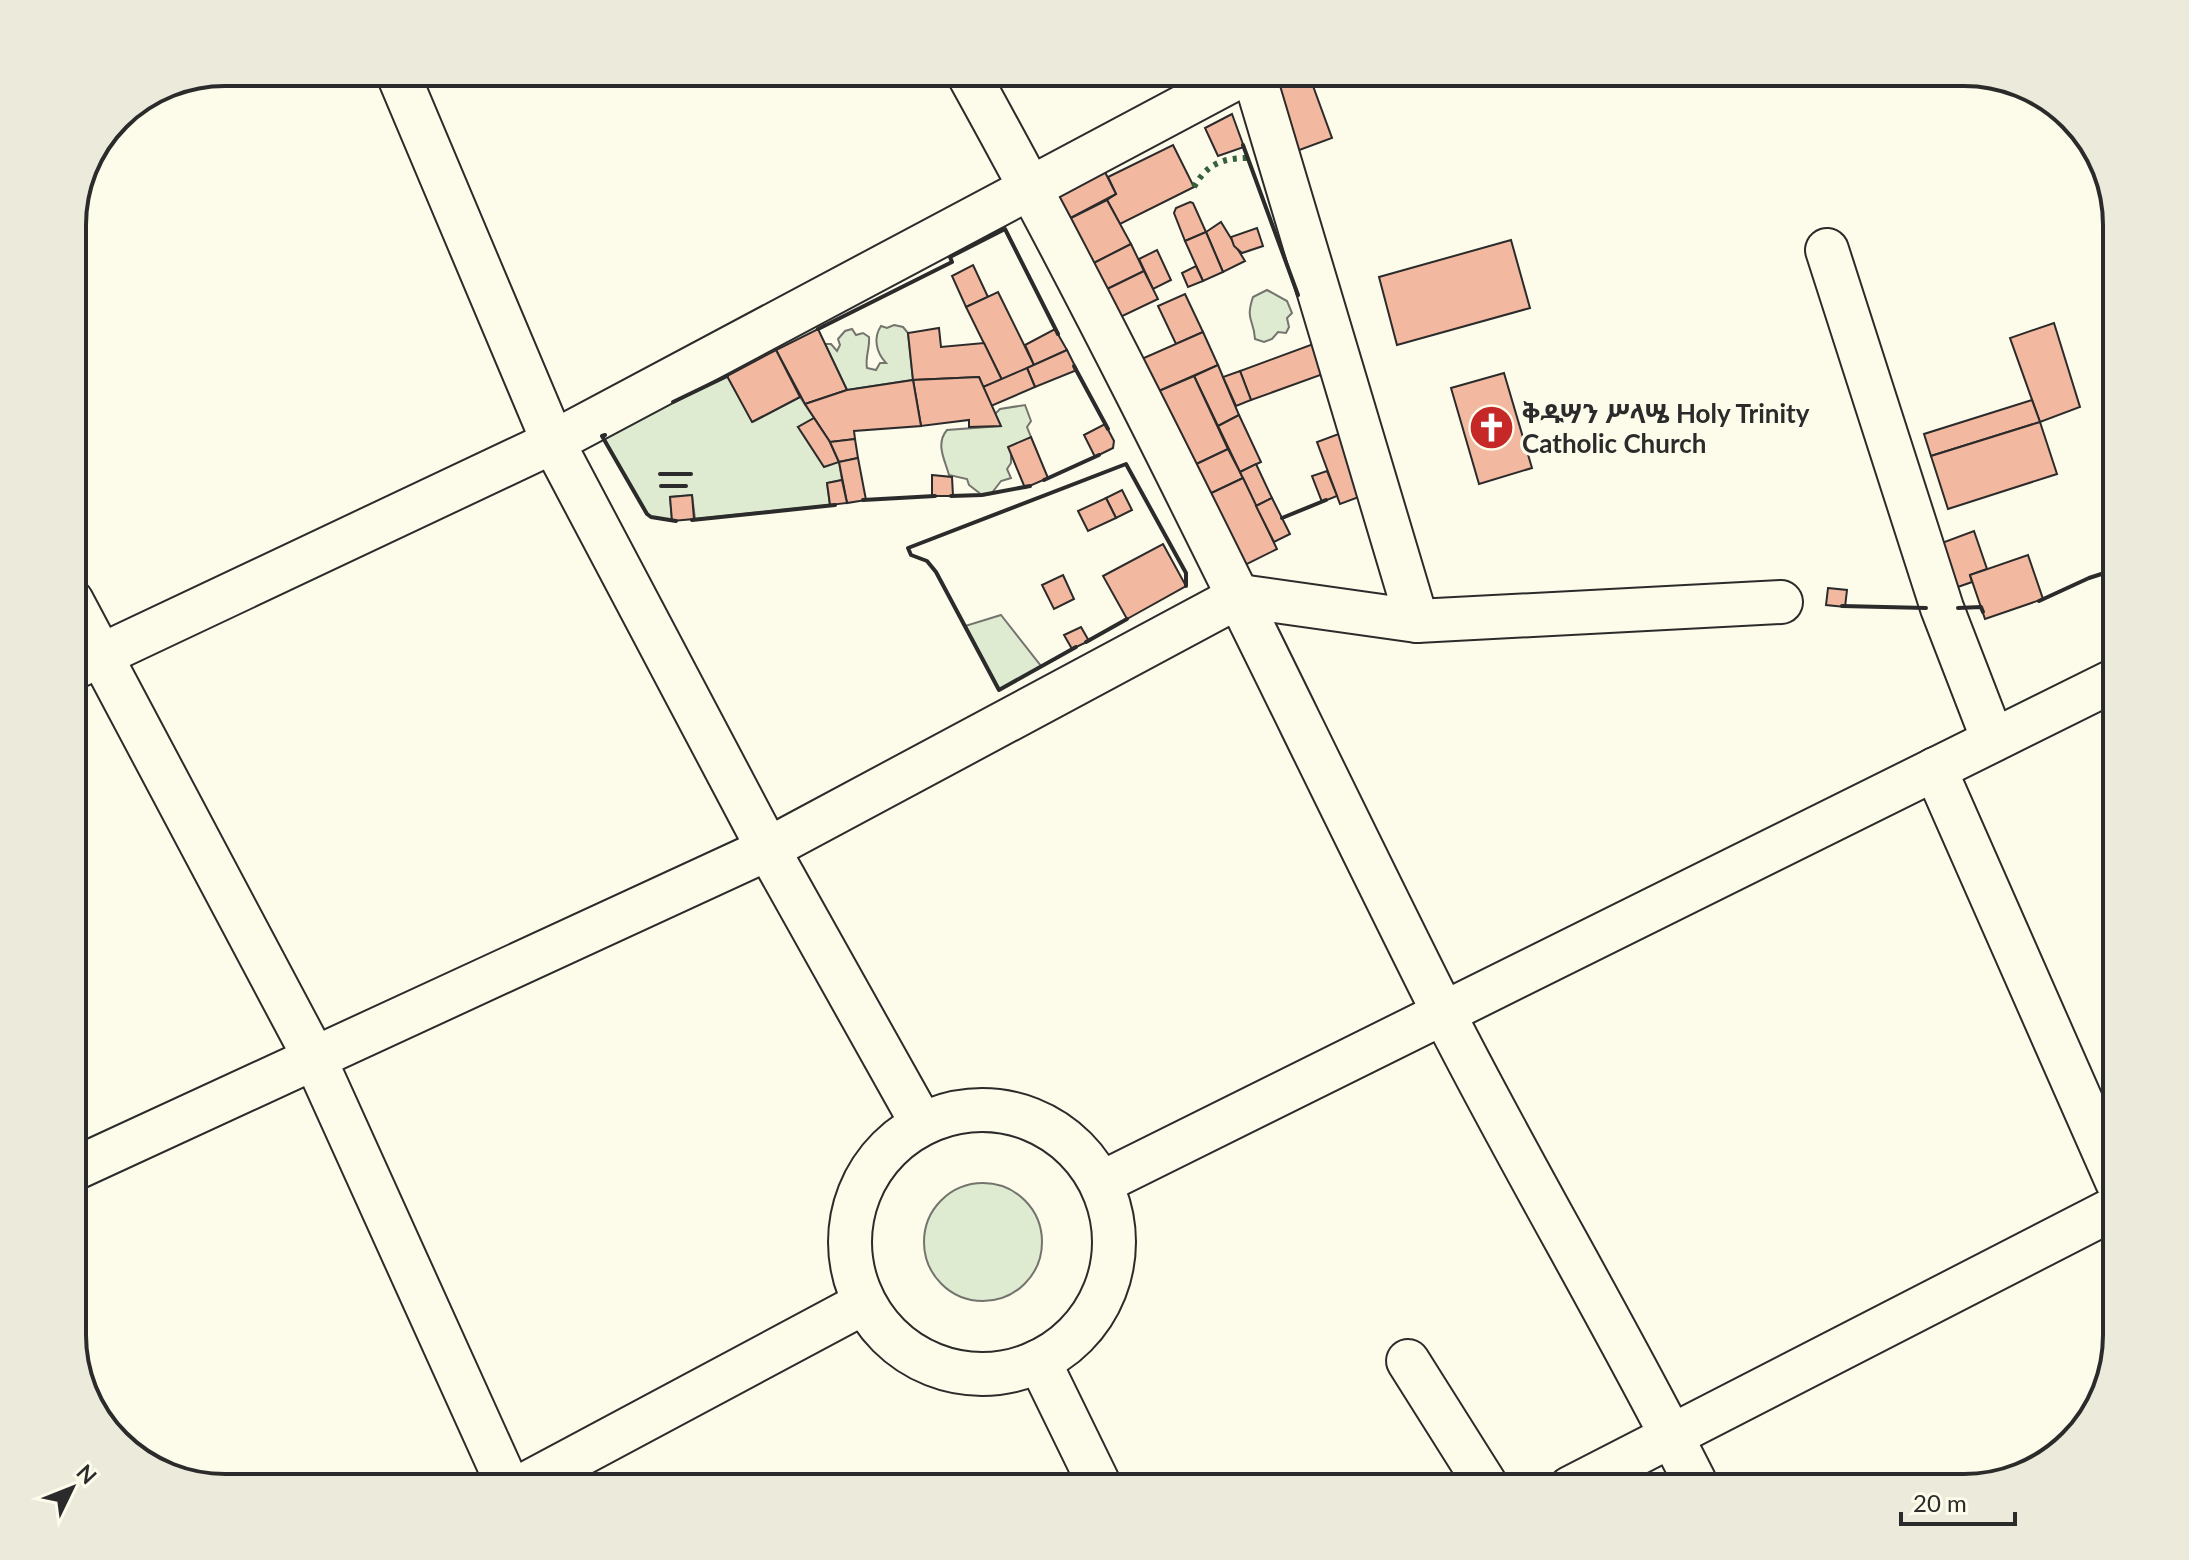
<svg xmlns="http://www.w3.org/2000/svg" width="2189" height="1560" font-family="Lato,'Noto Sans Ethiopic',sans-serif">
<style>
.green{fill:#deebd1;stroke:#74746e;stroke-width:2}
.building{fill:#f2b8a0;stroke:#2b2b2b;stroke-width:2}
.lines{fill:none;stroke-linecap:round;stroke-linejoin:round}
.minor-casing{stroke:#2b2b2b;stroke-width:46}
.minor{stroke:#fdfbea;stroke-width:42}
.hedge{stroke:#34623c;stroke-width:6;stroke-dasharray:4 6;stroke-linecap:butt}
.wall{stroke:#2b2b2b;stroke-width:4}
.labels{text-anchor:middle;dominant-baseline:central;stroke-width:6;stroke-linejoin:round;paint-order:stroke}
.poi-label{font-size:26px;font-weight:bold;fill:#2b2b2b;stroke:#fdfbea;text-anchor:start}
.rim{fill:none;stroke:#2b2b2b;stroke-width:4}
</style>
<rect width="100%" height="100%" fill="#fdfbea"/>
<g class="green">
<path d="M1267 290 1287 301 1292 313 1287 318 1289 327 1286 333 1278 332 1272 339 1264 342 1255 339C1254 319 1245 321 1253 297Z"/>
<path d="M894 325 903 327 908 333 913 380 847 390 825 344H831L837 351 840 345 838 339 845 331 852 329 856 335 863 333 869 337C870 349 865 356 867 368L876 370 880 363H886C876 352 873 338 881 326L887 328Z"/>
<path d="M727 376 753 422 800 397 814 418 798 427 839 462 842 480 827 483 830 505 695 519 692 495 670 497 672 521 651 517 647 514 602 436Z"/>
<path d="M1025 405 1031 421 1027 427 1031 437 1011 455V463L1007 469 1011 478 1001 481 991 494 982 495 969 485 967 479 949 475C945 460 935 444 947 430L1000 426 995 414 1000 409Z"/>
<path d="M1001 615 1041 666 999 690 965 626Z"/>
<circle cx="983" cy="1242" r="59"/>
</g>
<g class="building">
<path d="M1309 75 1332 138 1294 152 1270 89Z"/>
<path d="M1232 114 1244 147 1218 156 1205 128Z"/>
<path d="M1173 145 1194 187 1120 224 1107 200 1116 194 1108 177Z"/>
<path d="M1103 168 1116 194 1063 222 1057 197Z"/>
<path d="M1107 200 1131 244 1086 267 1063 222Z"/>
<path d="M1190 202 1193 203 1206 232 1185 241 1174 213 1176 208Z"/>
<path d="M1221 222 1245 261 1223 272 1206 232Z"/>
<path d="M1257 228 1263 246 1242 253 1234 246 1231 237Z"/>
<path d="M1206 232 1223 272 1203 281 1185 241Z"/>
<path d="M1511 240 1530 308 1397 345 1379 277Z"/>
<path d="M1131 244 1144 271 1099 293 1086 267Z"/>
<path d="M1157 250 1171 280 1153 289 1139 259Z"/>
<path d="M973 265 988 297 966 307 952 276Z"/>
<path d="M1196 266 1203 281 1188 287 1182 273Z"/>
<path d="M1144 271 1158 299 1112 321 1099 293Z"/>
<path d="M998 292 1034 365 1002 380 966 307Z"/>
<path d="M1185 294 1203 332 1176 344 1158 306Z"/>
<path d="M2054 323 2080 407 2040 422 2010 338Z"/>
<path d="M939 328 941 347 984 343 1002 380 983 387 979 377 913 380 908 333Z"/>
<path d="M818 329 847 390 805 404 776 350Z"/>
<path d="M1055 329 1067 350 1034 365 1025 345Z"/>
<path d="M1203 332 1218 365 1152 394 1137 361Z"/>
<path d="M1316 343 1326 373 1251 400 1240 371Z"/>
<path d="M776 350 800 397 752 422 727 376Z"/>
<path d="M1067 350 1077 370 1035 387 1027 368Z"/>
<path d="M1218 365 1239 415 1218 426 1194 376Z"/>
<path d="M1027 368 1035 387 991 406 983 387Z"/>
<path d="M1240 371 1251 400 1236 406 1223 377Z"/>
<path d="M1504 373 1532 468 1479 484 1451 388Z"/>
<path d="M1194 376 1228 449 1188 468 1152 394Z"/>
<path d="M979 377 1001 426 969 427V420L921 426 913 380Z"/>
<path d="M913 380 921 426 854 431 855 439 830 442 805 404 847 390Z"/>
<path d="M2032 400 2040 422 1931 456 1924 434Z"/>
<path d="M1239 415 1261 462 1240 472 1218 426Z"/>
<path d="M814 418 830 442 839 462 824 467 798 427Z"/>
<path d="M2040 422 2057 474 1948 509 1931 456Z"/>
<path d="M1105 424 1114 441 1113 448 1095 457 1084 435Z"/>
<path d="M1344 432 1367 494 1340 504 1317 442Z"/>
<path d="M1031 437 1048 478 1025 488 1008 447Z"/>
<path d="M855 439 858 458 839 462 830 442Z"/>
<path d="M1228 449 1243 478 1203 497 1188 468Z"/>
<path d="M858 458 866 500 847 503 839 462Z"/>
<path d="M1256 464 1272 498 1256 506 1240 472Z"/>
<path d="M1327 471 1337 496 1322 502 1312 476Z"/>
<path d="M932 475 952 477 953 496H932Z"/>
<path d="M1243 478 1277 549 1239 568 1203 497Z"/>
<path d="M842 480 847 503 830 505 827 483Z"/>
<path d="M1122 490 1132 510 1116 518 1106 498Z"/>
<path d="M692 495 694 519 672 521 670 497Z"/>
<path d="M1106 498 1116 518 1088 531 1078 511Z"/>
<path d="M1272 498 1290 534 1274 542 1256 506Z"/>
<path d="M1974 531 1987 569 1970 575 1972 582 1955 588 1939 544Z"/>
<path d="M1163 544 1186 586 1127 619 1103 576Z"/>
<path d="M2028 555 2043 599 1985 619 1970 575Z"/>
<path d="M1063 575 1074 599 1054 609 1042 585Z"/>
<path d="M1828 588 1847 590 1845 607 1826 605Z"/>
<path d="M1081 627 1089 641 1072 649 1064 635Z"/>
</g>
<g class="lines">
<defs>
<g id="minor">
<path d="M397 72 553 442 768 849 922 1124"/>
<path d="M967 72C1137 378 1284 695 1441 1008 1523 1170 1617 1326 1698 1488"/>
<path d="M1253 72 1417 621"/>
<path d="M1827 250 1942 608 1993 740"/>
<path d="M72 601 314 1057 509 1488"/>
<path d="M72 669 553 442 1248 72"/>
<path d="M1935 769 2117 1182"/>
<circle cx="982" cy="1242" r="132"/>
<path d="M72 1170 768 849 1240 596 1417 621 1781 602"/>
<path d="M1101 1183 2117 679"/>
<path d="M1039 1361 1101 1488"/>
<path d="M1408 1361 1488 1488"/>
<path d="M518 1488 864 1303"/>
<path d="M1570 1488 2117 1207"/>
</g>
</defs>
<use href="#minor" class="minor-casing"/>
<use href="#minor" class="minor"/>
<path class="hedge" d="M1194 187C1207 164 1222 158 1248 158"/>
<g class="wall">
<path d="M1243 145 1298 295"/>
<path d="M818 329 952 262 950 257 1005 229 1058 334"/>
<path d="M1074 366 1108 429"/>
<path d="M673 402 727 376"/>
<path d="M605 435 602 436 647 514 651 517 676 521"/>
<path d="M660 474H691"/>
<path d="M1044 480 1099 455"/>
<path d="M661 486H686"/>
<path d="M951 496 982 495 1030 486"/>
<path d="M863 500 935 496"/>
<path d="M1282 518 1326 500"/>
<path d="M692 520 835 505"/>
<path d="M2039 601 2089 578 2117 569"/>
<path d="M1842 606 1926 608"/>
<path d="M1958 608 1981 607 1983 612"/>
<path d="M1086 642 1127 619"/>
<path d="M1076 647 999 690 936 572 927 561 911 555 908 548 1126 464 1186 573V586"/>
</g>
</g>
<defs>
<symbol id="church-disc" viewBox="-11 -11 22 22"><circle r="9.5" fill="#c62828" stroke="#fdfbea"/><path d="M-1.2-6h2.4v3.5h3.3v2.4h-3.3V6h-2.4V-.1h-3.3v-2.4h3.3Z" fill="#fff"/></symbol>
</defs>
<g fill-rule="evenodd">
<use href="#church-disc" x="1466" y="402" width="51" height="51"/>
</g>
<g class="labels">
<g class="poi-label">
<text x="1522" y="413">ቅዱሣን ሥላሤ Holy Trinity<tspan x="1522" dy="30">Catholic Church</tspan></text>
</g>
</g>
<path d="M0 0H2189V1560H0ZM225 86H1964A139 139 0 0 1 2103 225V1335A139 139 0 0 1 1964 1474H225A139 139 0 0 1 86 1335V225A139 139 0 0 1 225 86Z" fill="#eceadb" fill-rule="evenodd"/>
<path class="rim" d="M225 86H1964A139 139 0 0 1 2103 225V1335A139 139 0 0 1 1964 1474H225A139 139 0 0 1 86 1335V225A139 139 0 0 1 225 86Z"/>
<g transform="translate(72 1488) rotate(47)" stroke="#fdfbea" stroke-width="6" paint-order="stroke">
<path d="M0-6L14 30L0 20L-14 30Z" fill="#2b2b2b"/>
<text y="-12" font-size="22" font-weight="bold" text-anchor="middle" fill="#2b2b2b">N</text>
</g>
<path d="M1901 1512v12h114v-12" fill="none" stroke="#2b2b2b" stroke-width="4"/>
<text x="1913" y="1512" font-size="24" fill="#2b2b2b" stroke="#fdfbea" stroke-width="6" paint-order="stroke">20 m</text>
</svg>
